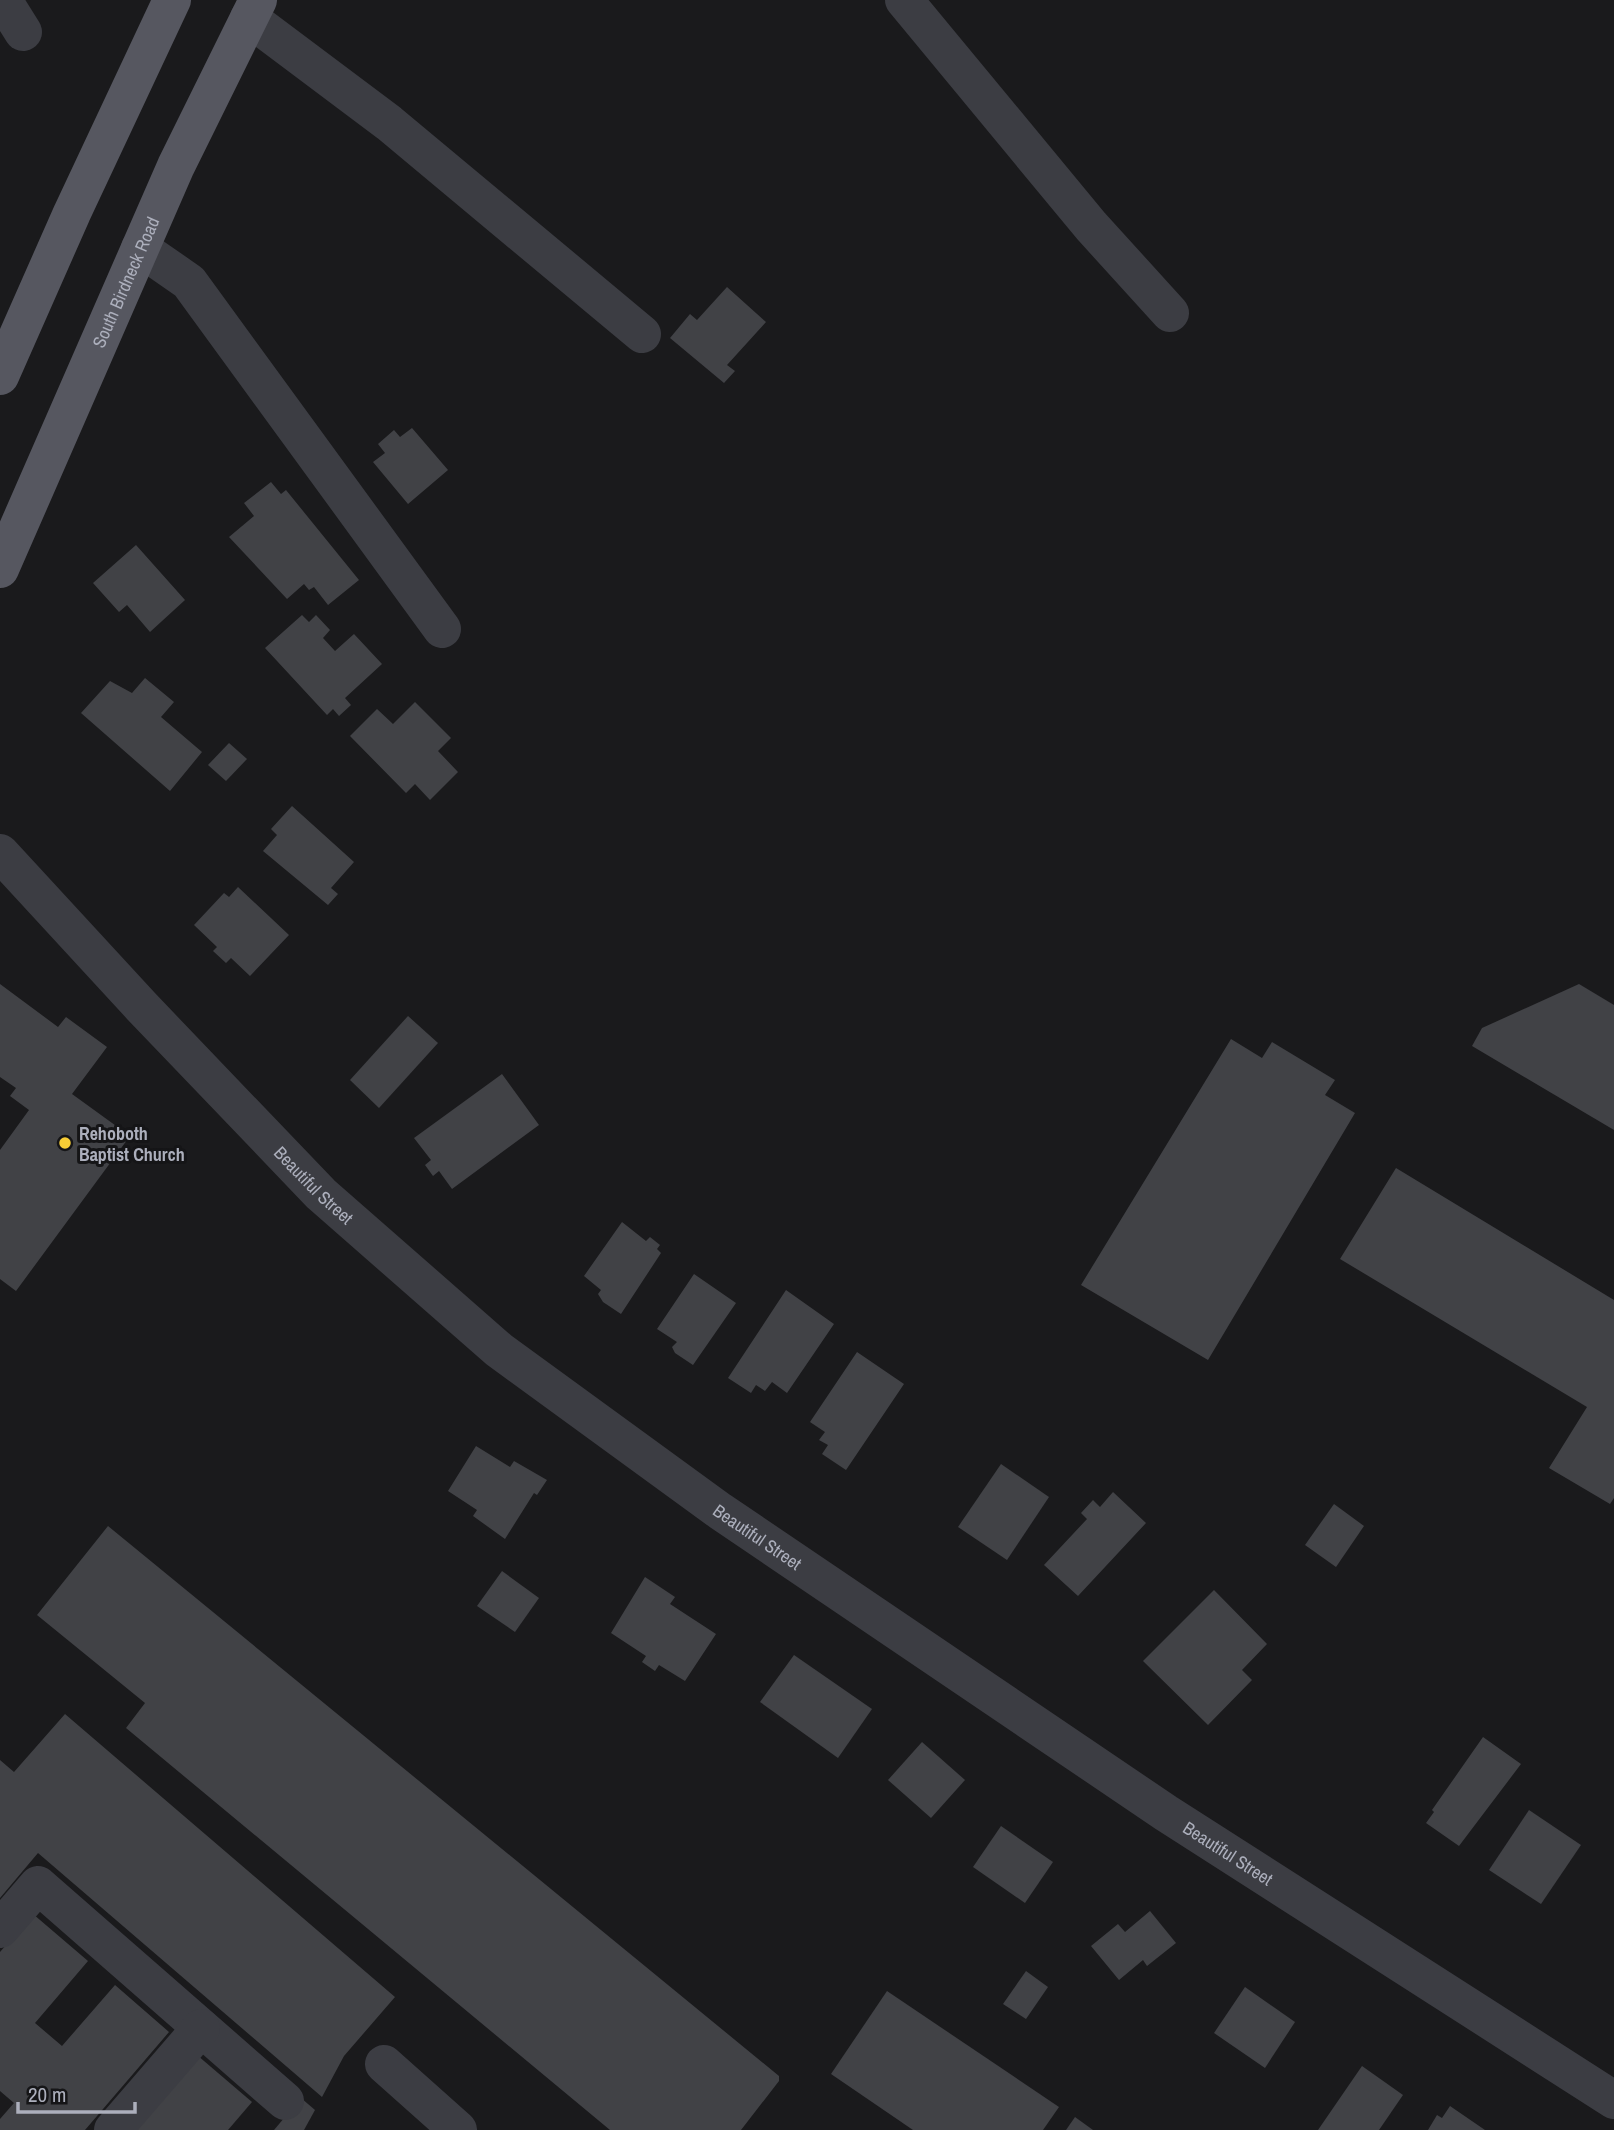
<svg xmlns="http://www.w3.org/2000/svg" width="1614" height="2130" font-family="'Archivo Narrow',sans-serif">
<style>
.building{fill:#414246}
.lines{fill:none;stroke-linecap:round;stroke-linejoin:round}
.minor{stroke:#3c3d43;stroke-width:38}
.major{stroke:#565760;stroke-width:38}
.poi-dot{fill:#f8ce36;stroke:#151517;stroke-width:2.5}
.labels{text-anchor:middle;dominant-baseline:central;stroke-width:6;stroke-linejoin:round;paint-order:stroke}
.street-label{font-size:18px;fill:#acafbc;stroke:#151517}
.poi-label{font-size:18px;font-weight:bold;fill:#acafbc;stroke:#151517;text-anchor:start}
</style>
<rect width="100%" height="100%" fill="#1a1a1c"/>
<g class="building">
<path d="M727 287 766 322 727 365 735 371 724 383 670 338 690 314 697 320Z"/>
<path d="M412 428 448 470 408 504 373 462 385 453 378 444 394 430 400 437Z"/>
<path d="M271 482 281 494 286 490 359 580 328 605 314 587 309 590 304 584 287 599 229 537 254 516 244 503Z"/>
<path d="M136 545 185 600 150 632 127 605 119 612 93 583Z"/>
<path d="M302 615 309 622 316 615 330 630 323 638 335 651 354 634 382 664 345 698 351 705 339 716 333 709 327 715 265 648Z"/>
<path d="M145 678 174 702 161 717 202 752 170 791 81 713 110 681 132 693Z"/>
<path d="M415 702 451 738 438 751 458 772 430 800 415 784 406 793 350 736 377 709 393 724Z"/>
<path d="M229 743 247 759 226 781 208 765Z"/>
<path d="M292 806 354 862 331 888 338 894 328 905 263 851 277 835 271 829Z"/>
<path d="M238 887 289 935 250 976 231 958 226 963 213 951 217 947 194 925 224 893 229 897Z"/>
<path d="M0 984 58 1027 66 1017 107 1047 72 1094 130 1136 16 1291 0 1279V1150L29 1110 10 1096 16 1088 0 1077Z"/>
<path d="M1579 984 1614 1005V1130L1472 1046 1482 1028Z"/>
<path d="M408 1016 438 1043 379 1108 350 1080Z"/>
<path d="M1231 1039 1262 1058 1272 1042 1335 1080 1325 1095 1355 1113 1208 1360 1081 1285Z"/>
<path d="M502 1074 539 1125 452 1189 439 1171 433 1176 425 1165 431 1160 414 1138Z"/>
<path d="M1396 1168 1614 1300V1498L1610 1504 1549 1468 1587 1407 1340 1259Z"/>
<path d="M622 1222 646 1241 650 1237 660 1245 657 1249 661 1253 621 1314 603 1302 598 1294 601 1290 584 1276Z"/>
<path d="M694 1274 736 1303 693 1365 675 1353 672 1347 677 1342 657 1329Z"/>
<path d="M786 1290 834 1324 787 1393 772 1382 765 1391 756 1385 751 1393 728 1378Z"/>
<path d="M857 1352 904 1384 846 1470 822 1454 828 1445 819 1440 825 1432 810 1422Z"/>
<path d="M476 1446 510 1467 514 1461 547 1480 537 1495 534 1493 505 1539 473 1516 477 1510 448 1491Z"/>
<path d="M1001 1464 1049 1497 1007 1560 958 1527Z"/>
<path d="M1113 1492 1146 1523 1078 1596 1044 1565 1087 1519 1081 1513 1093 1500 1100 1507Z"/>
<path d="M1334 1504 1364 1526 1336 1567 1305 1545Z"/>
<path d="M108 1526 779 2076V2081L741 2130H610L126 1728 145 1703 37 1615Z"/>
<path d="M502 1571 539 1598 515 1632 477 1606Z"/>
<path d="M645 1577 675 1597 670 1604 716 1634 685 1681 659 1665 655 1671 642 1662 646 1656 611 1633Z"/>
<path d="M1214 1590 1267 1644 1242 1670 1252 1680 1208 1725 1143 1661Z"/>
<path d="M794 1655 872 1709 838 1758 760 1702Z"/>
<path d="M65 1714 395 1997 344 2056 322 2097 38 1853 0 1898V1760L14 1772Z"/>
<path d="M1483 1737 1521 1764 1459 1846 1426 1823 1434 1812 1432 1810Z"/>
<path d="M922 1742 965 1780 931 1818 888 1780Z"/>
<path d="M1529 1810 1581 1845 1541 1904 1489 1870Z"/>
<path d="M1001 1826 1053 1862 1025 1903 973 1867Z"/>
<path d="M1150 1911 1176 1943 1147 1966 1143 1960 1119 1980 1091 1946 1118 1924 1125 1932Z"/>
<path d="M33 1914 88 1961 35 2023 62 2046 115 1985 169 2032 85 2130H0V2119L14 2103 0 2091V1952Z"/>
<path d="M1026 1971 1048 1987 1026 2019 1003 2004Z"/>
<path d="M1245 1987 1295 2022 1265 2068 1214 2033Z"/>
<path d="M887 1991 1059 2107 1043 2130H913L831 2074Z"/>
<path d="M197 2055 252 2102 228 2130H133Z"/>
<path d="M1362 2066 1403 2095 1379 2130H1318Z"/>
<path d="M301 2098 315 2110 304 2130H274Z"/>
<path d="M1450 2106 1485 2130H1428L1437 2115 1442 2118Z"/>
<path d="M1075 2117 1093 2130H1066Z"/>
</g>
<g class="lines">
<g class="minor">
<path d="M3 0 23 32"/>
<path d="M904 0 1091 226 1170 313"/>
<path d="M249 18 389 123 642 334"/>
<path d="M140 248 189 282 442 629"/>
<path id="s1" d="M0 853 141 1006 321 1194 499 1350 720 1511 1166 1813 1614 2100"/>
<path d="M0 1929 38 1885 285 2101"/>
<path d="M384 2064 458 2130"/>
<path d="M113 2130 201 2028"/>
</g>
<g class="major">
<path d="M0 376 72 213 172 0"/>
<path id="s2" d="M0 569 176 166 258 0"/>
</g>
</g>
<circle class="poi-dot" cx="65" cy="1143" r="7"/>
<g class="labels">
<g class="street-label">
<text stroke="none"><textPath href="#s2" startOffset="313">South Birdneck Road</textPath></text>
<text stroke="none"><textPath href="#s1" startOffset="457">Beautiful Street</textPath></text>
<text stroke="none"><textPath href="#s1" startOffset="1024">Beautiful Street</textPath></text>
<text stroke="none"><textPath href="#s1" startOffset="1591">Beautiful Street</textPath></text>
</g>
<g class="poi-label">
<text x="79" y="1133">Rehoboth<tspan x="79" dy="21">Baptist Church</tspan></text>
</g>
</g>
<path d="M18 2102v10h117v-10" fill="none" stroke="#acafbc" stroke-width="3.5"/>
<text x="28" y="2102" font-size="21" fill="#acafbc" stroke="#151517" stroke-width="5" paint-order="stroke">20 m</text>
</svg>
